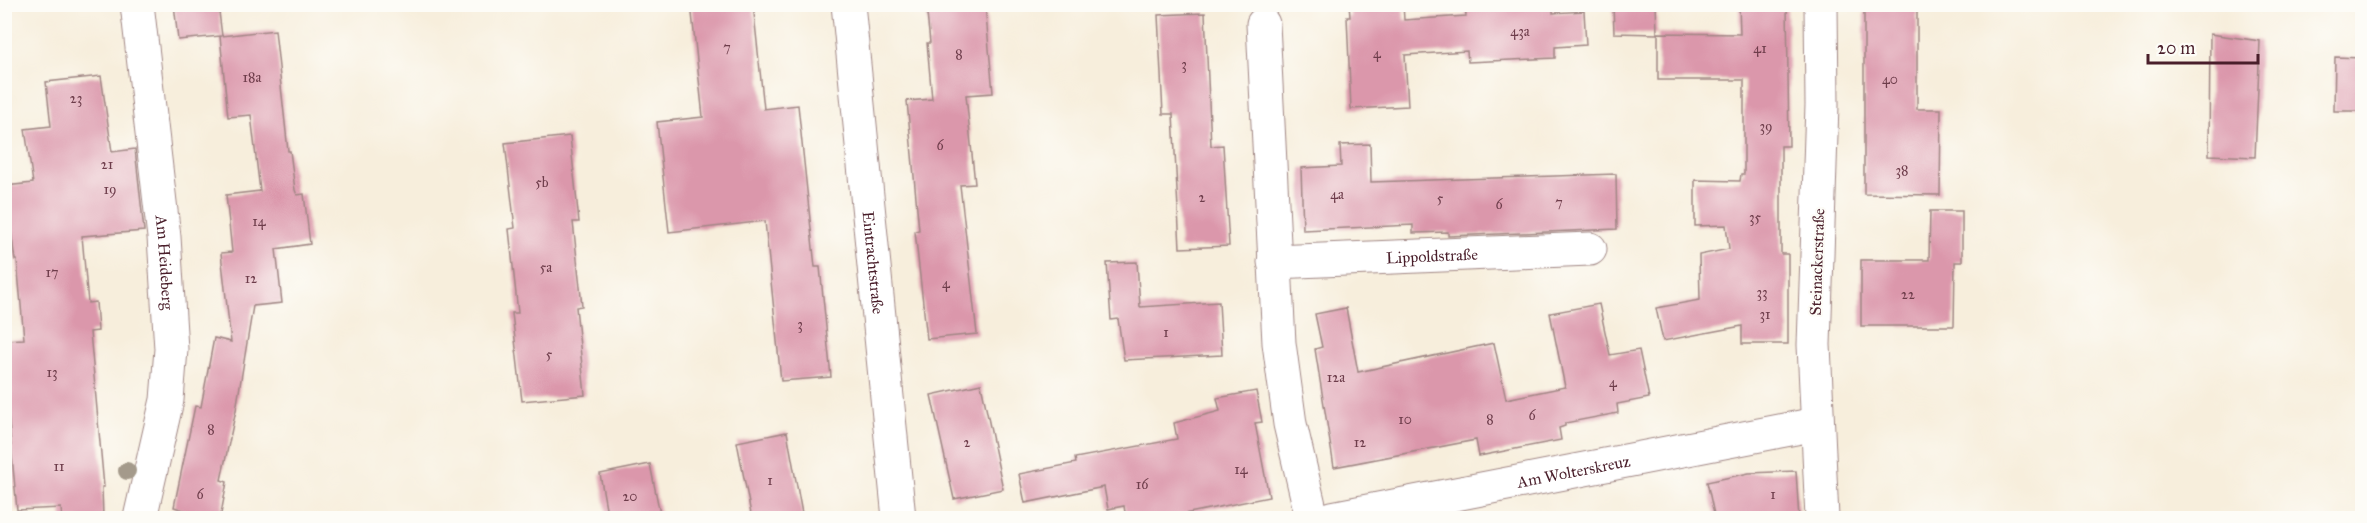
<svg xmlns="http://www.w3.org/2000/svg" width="2367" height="523" font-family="'IM FELL Great Primer',serif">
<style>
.building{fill:#db97ab}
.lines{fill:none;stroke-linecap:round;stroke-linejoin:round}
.minor-casing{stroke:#a08684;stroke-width:35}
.minor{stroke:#fff;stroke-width:33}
.tree{fill:#a49a8b}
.labels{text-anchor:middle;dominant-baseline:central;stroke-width:4.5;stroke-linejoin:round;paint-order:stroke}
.number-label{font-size:14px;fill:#6e3d4b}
.street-label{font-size:16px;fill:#4a1f2b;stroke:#fdfcf7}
</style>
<rect width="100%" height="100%" fill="#fdfcf7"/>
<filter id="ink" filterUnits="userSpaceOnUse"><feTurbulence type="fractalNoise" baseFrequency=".0167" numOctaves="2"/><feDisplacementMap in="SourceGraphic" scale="12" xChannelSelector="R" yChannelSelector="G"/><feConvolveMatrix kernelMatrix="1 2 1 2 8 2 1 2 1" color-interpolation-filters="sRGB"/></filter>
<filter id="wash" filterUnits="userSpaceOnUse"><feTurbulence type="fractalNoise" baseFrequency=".008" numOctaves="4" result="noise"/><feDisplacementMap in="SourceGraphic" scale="24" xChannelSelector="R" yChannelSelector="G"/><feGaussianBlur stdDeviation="1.35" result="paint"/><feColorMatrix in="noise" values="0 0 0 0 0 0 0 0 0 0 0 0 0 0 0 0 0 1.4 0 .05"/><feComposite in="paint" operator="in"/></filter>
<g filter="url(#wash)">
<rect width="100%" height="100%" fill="#f7eedc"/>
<g id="blocks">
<g class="building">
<path d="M174 4H218L222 36 275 30 288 151H290L295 190 297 195 304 194 310 244 276 249 282 303 253 306 236 410 221 480 227 482 220 519H213L174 507 195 406 201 407 214 338 231 342 221 253 232 252 226 195 260 191 251 115 228 117 220 36 178 40Z"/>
<path d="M691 4H753L764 109 798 105 815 267H820L831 377 781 381 765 221 669 232 657 122 703 117Z"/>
<path d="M926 4H985L993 93 966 95 975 184 960 185 977 334 927 339 915 231 919 230 907 101 932 99 927 43H930Z"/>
<path d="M1349 4H1403L1404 20 1466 16 1465 4H1553V13L1584 11 1586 45 1555 47V58L1468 62 1467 51 1405 55 1408 106 1351 109 1347 17H1350Z"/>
<path d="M1613 4H1656L1657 34 1614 33Z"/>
<path d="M1739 4H1787L1789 146H1781V254H1788V344H1742V326L1663 341 1656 308 1700 300 1699 255 1729 249 1726 225 1695 226V180L1740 181 1741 174H1744V80H1658V33L1740 34Z"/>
<path d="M1864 4H1917V109H1941L1940 195 1864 194Z"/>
<path d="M1205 13 1211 146 1223 145 1229 246 1180 248 1173 114H1163L1158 15Z"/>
<path d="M2210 34 2260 41 2255 157 2209 155Z"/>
<path d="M2335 57 2362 58V111H2334Z"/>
<path d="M101 76 112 152 135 149 144 231 82 236 88 303 96 302 98 331 90 332 104 487H102L103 519H62L61 508 17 510 4 369V340L24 339 17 260H15L5 186 33 183 25 129 51 126 46 82Z"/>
<path d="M570 136 579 222H573L582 306 576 307 585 395 522 401 512 313H518L509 229 515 228 505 143Z"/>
<path d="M1370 144 1371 182 1616 174 1617 229 1448 236V232L1413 233V225L1303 230 1301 168 1341 166 1340 145Z"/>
<path d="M1930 211H1962V262H1955L1954 326H1861V260H1929Z"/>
<path d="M1137 262 1140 307 1219 302 1222 355 1124 360 1118 319 1111 320 1107 263Z"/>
<path d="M1599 304 1610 355 1639 350 1649 398 1617 404 1618 413 1565 423V426L1559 428 1561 440 1479 456 1476 440 1334 467 1315 349 1322 347 1315 314 1346 308 1358 372 1494 343 1506 399 1565 387 1550 313Z"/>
<path d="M981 384 1003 489 954 499 931 395Z"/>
<path d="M1256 391 1262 422 1255 423 1269 497 1159 519H1126L1124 506 1108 509 1104 487 1025 503 1019 474 1076 463 1075 458 1177 439 1174 423 1220 411 1217 398Z"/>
<path d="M787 432 803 519H752L737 442Z"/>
<path d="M650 464 661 519H608L600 474Z"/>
<path d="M1796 471 1799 519H1715L1707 482 1749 473Z"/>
</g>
</g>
</g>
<g filter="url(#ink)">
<use href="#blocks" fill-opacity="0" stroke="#a08684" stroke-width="1.5"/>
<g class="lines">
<defs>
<g id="minor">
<path id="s1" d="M137 4 164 237 171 349 167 400 140 518"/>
<path id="s2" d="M848 4 899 518"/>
<path d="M1821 4 1822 105 1814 345 1822 518"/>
<path d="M1263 24 1279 343 1290 424 1312 518"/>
<path id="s3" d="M1274 262 1590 249"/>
<path id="s4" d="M1332 518 1816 424"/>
</g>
</defs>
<use href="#minor" class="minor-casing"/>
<use href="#minor" class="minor"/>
</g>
<circle class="tree" cx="127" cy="471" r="9"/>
</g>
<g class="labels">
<g class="number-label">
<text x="1520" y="31">43a</text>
<text x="727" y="47">7</text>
<text x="1760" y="48">41</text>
<text x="1377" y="53">4</text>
<text x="959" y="54">8</text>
<text x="1184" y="64">3</text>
<text x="252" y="77">18a</text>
<text x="1890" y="79">40</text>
<text x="76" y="98">23</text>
<text x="1766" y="126">39</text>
<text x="940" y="145">6</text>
<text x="107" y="164">21</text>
<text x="1902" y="170">38</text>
<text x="542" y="182">5b</text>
<text x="110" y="189">19</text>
<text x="1337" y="194">4a</text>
<text x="1202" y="197">2</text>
<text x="1440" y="198">5</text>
<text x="1559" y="202">7</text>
<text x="1499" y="204">6</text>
<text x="1755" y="217">35</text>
<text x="259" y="221">14</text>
<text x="546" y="267">5a</text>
<text x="52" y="272">17</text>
<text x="251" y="278">12</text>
<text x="946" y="283">4</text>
<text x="1762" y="292">33</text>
<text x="1908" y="294">22</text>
<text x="1765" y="314">31</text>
<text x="800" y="324">3</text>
<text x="1166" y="332">1</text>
<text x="549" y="354">5</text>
<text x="52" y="372">13</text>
<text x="1336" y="377">12a</text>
<text x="1613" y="382">4</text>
<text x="1532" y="415">6</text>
<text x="1405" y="419">10</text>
<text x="1490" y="419">8</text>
<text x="211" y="429">8</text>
<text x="967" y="442">2</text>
<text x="1360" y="442">12</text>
<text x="59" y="466">11</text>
<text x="1241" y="469">14</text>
<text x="770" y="480">1</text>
<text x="1142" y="484">16</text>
<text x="200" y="494">6</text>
<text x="1773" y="494">1</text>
<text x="630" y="496">20</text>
</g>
<g class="street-label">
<text stroke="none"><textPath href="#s3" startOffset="158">Lippoldstraße</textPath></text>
<text stroke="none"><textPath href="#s1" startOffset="260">Am Heideberg</textPath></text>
<text stroke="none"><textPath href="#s2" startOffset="260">Eintrachtstraße</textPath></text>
<text transform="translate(1817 262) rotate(-88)">Steinackerstraße</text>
<text stroke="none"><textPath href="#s4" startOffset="246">Am Wolterskreuz</textPath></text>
</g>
</g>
<rect width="2367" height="523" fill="none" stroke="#fdfcf7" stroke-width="24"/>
<path d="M2148 54v9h110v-9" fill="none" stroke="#4a1f2b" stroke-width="3"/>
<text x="2157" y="54" font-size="18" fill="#4a1f2b" stroke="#fdfcf7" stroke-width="4.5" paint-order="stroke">20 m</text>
</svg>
